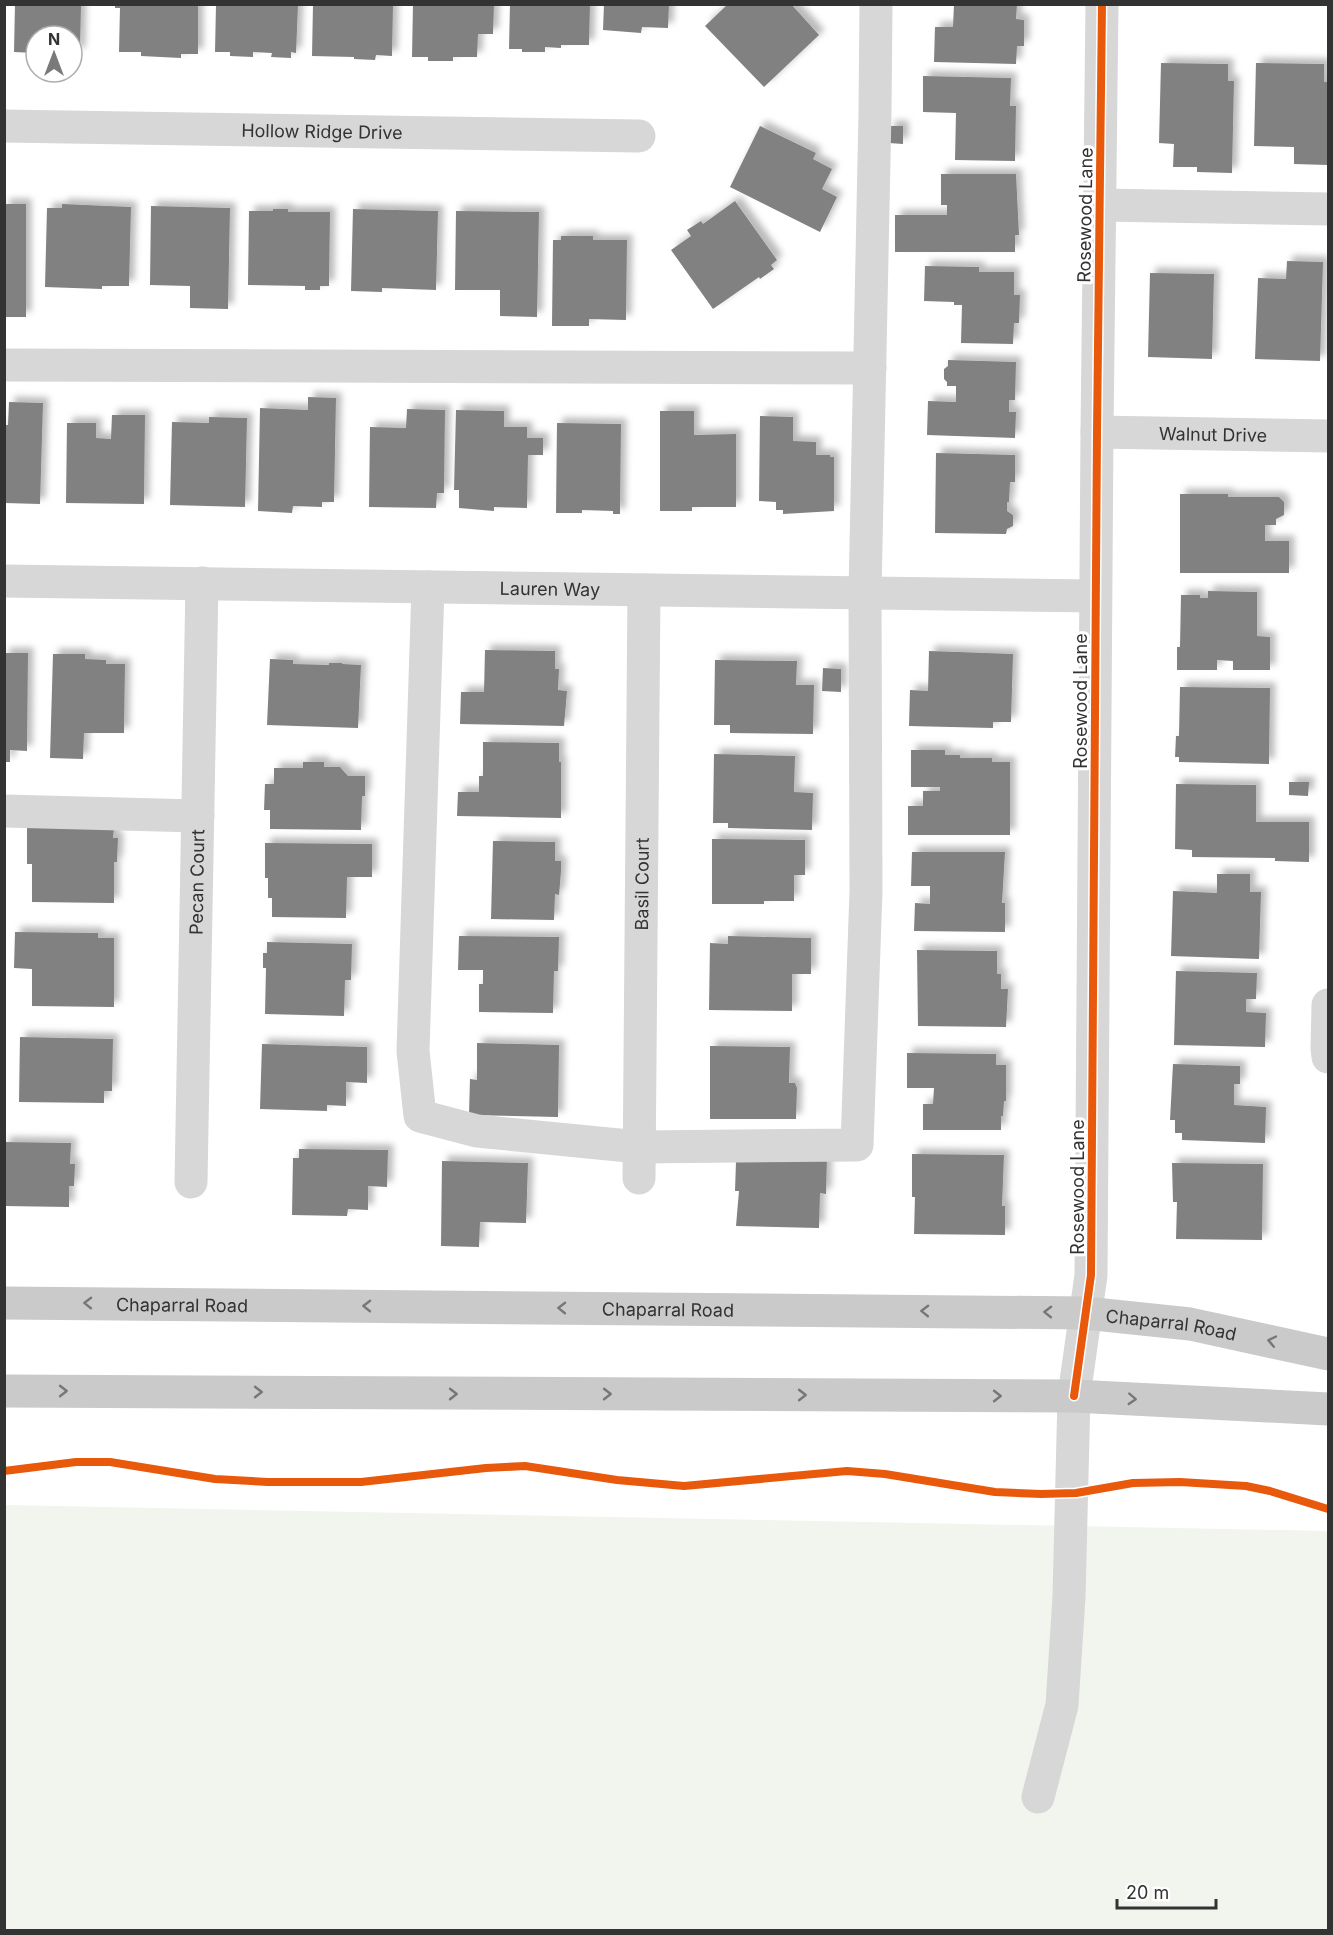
<svg xmlns="http://www.w3.org/2000/svg" width="1333" height="1935" font-family="Inter,sans-serif">
<style>
.grass{fill:#f1f5ed}
.building{fill:#818181;filter:url(#shadow)}
.lines{fill:none;stroke-linecap:round;stroke-linejoin:round}
.minor{stroke:#d7d7d7;stroke-width:33}
.major{stroke:#cacaca;stroke-width:33}
.cycleway-casing{stroke:#fff;stroke-width:11}
.cycleway{stroke:#e8590c;stroke-width:8}
.oneway{stroke:#777}
.labels{text-anchor:middle;dominant-baseline:central;stroke-width:6;stroke-linejoin:round;paint-order:stroke}
.street-label{font-size:18px;fill:#333;stroke:#fff}
</style>
<defs>
<filter id="shadow"><feDropShadow dx="5.5" dy="-5.5" stdDeviation="3" flood-color="#0004"/></filter>
</defs>
<rect width="100%" height="100%" fill="#fff"/>
<path class="grass" d="M5 1505 1328 1531V1930H5Z"/>
<g class="building">
<path d="M15 4H81L80 53H72V36H36V53L14 52Z"/>
<path d="M413 4H494L493 34H478L477 57H453V61H428V57H412Z"/>
<path d="M510 4H590L589 45H561V48L545 47V52H522V49H509Z"/>
<path d="M604 4H669L668 28 642 27 641 33 603 30Z"/>
<path d="M728 4H791L819 35 764 87 705 26Z"/>
<path d="M954 4H1017L1016 19 1024 20V46H1017L1016 64 934 62 935 27H953Z"/>
<path d="M115 5H198V54H181V58L141 56V52H119L120 8H115Z"/>
<path d="M216 5H298L296 53 291 52V58L271 57 272 53 253 52V57L230 56V52H215Z"/>
<path d="M313 5H393L392 56 376 55 375 60 354 59V57L312 56Z"/>
<path d="M1161 63 1228 64V81H1234L1232 173 1197 172V167H1173L1174 144 1159 143Z"/>
<path d="M1256 63 1324 64V82H1328V165L1294 164V147L1254 146Z"/>
<path d="M923 76 1011 78 1010 106H1016L1015 161 955 160 956 113 923 112Z"/>
<path d="M760 126 816 153 813 159 832 169 822 189 837 197 820 232 730 187Z"/>
<path d="M889 126H903V144L889 143Z"/>
<path d="M941 174H1016L1019 235H1015V252H895V215H947V205H941Z"/>
<path d="M735 201 777 260 771 265 774 269 760 279 759 277 713 309 671 250 691 236 687 230 701 221 703 224Z"/>
<rect x="4" y="204" width="22" height="113"/>
<path d="M62 204 131 207 129 286H102V289L45 287 47 208H62Z"/>
<path d="M151 206 230 208 228 309 190 308V286L150 285Z"/>
<path d="M273 209H288V212H330L329 286H320V290H305V286L248 285 249 211H273Z"/>
<path d="M353 209 438 211 436 290 382 288V292L351 291Z"/>
<path d="M456 211 539 212 537 317 500 316V290H455Z"/>
<path d="M561 236H593V240H627L626 320 589 319V326H552L553 240H561Z"/>
<path d="M1287 261 1323 262 1320 361 1255 359 1258 278 1286 279Z"/>
<path d="M925 266 979 267V272H1014V295H1020L1019 323H1014L1013 344 961 343 962 305H954V302L924 301Z"/>
<path d="M1150 273 1214 274 1212 359 1148 357Z"/>
<path d="M948 360 1016 362 1015 400H1009V412H1016L1015 438 927 435 928 401 956 402V386H947V382L944 379V369L948 366Z"/>
<path d="M308 397 336 398 334 502H322V507L293 506 292 513 258 511 260 408 308 410Z"/>
<path d="M9 402 43 403 40 504 5 503 4 425H8Z"/>
<path d="M407 409 445 410 444 493H437L436 508 369 507 370 427 406 428Z"/>
<path d="M456 410 504 411V427H527V438H543V455H528L527 508 494 507V511L459 508V490H454Z"/>
<path d="M660 411H694V435L736 434V507H692V511H660Z"/>
<path d="M112 415H145L144 504 66 503 67 423H96V438L111 439Z"/>
<path d="M760 416 793 417V441L816 442V455H830V457H834V511L783 514V510H776V502L759 501Z"/>
<path d="M209 417 247 418 245 507 170 505 172 422 209 423Z"/>
<path d="M557 423 621 424 620 514H613V511L582 510V513H556Z"/>
<path d="M936 453 1015 455V482H1010L1009 502H1007V511L1013 515V526L1007 529 1006 534 935 533Z"/>
<path d="M1180 494H1228V497H1279L1284 502V515L1276 519V525H1265V541H1289V573H1180Z"/>
<path d="M1208 591 1257 592V636L1270 637V670H1233V661L1217 660V670H1177V647H1180L1181 595H1200V598H1208Z"/>
<path d="M485 650 555 651V669H559L558 690 567 691 564 726 460 724 461 692H484Z"/>
<path d="M929 651 1013 654 1011 722H993V728L909 726 910 690 928 691Z"/>
<path d="M4 653H28L27 751 10 750V762H4Z"/>
<path d="M53 654H85V659L106 660V664H125L124 733H84L83 759 50 758Z"/>
<path d="M270 659 293 660V664L329 665V663H342V664L361 665 358 728 267 725Z"/>
<path d="M715 660 797 661 796 685H814L813 734 730 733V725H714Z"/>
<path d="M823 668 841 669V692L822 691Z"/>
<path d="M1180 687 1270 688 1269 764 1179 762V757H1175L1176 736H1179Z"/>
<path d="M483 742 559 743V762H561V818L457 816 458 792H479V776H483Z"/>
<path d="M911 750H945V755H960V758H992V762H1010V835H908V806H923V791H940V787H911Z"/>
<path d="M714 754 795 756 794 792 813 793 812 830 728 828V823H713Z"/>
<path d="M303 762H324V767H340L348 776H365V796H362L361 830 270 829V810H264L265 784H274V768H303Z"/>
<path d="M1289 782H1309L1308 796 1289 795Z"/>
<path d="M1176 784 1256 785V822H1309V862L1275 861V858L1192 857V850L1175 849Z"/>
<path d="M27 827 114 828 113 838H118L117 862H114V903L32 902V864H27Z"/>
<path d="M712 839 805 840V875H794V901H764V904H712Z"/>
<path d="M493 841 555 842V861H561V871L559 895 555 894 554 920 491 919Z"/>
<path d="M265 843 372 844V877H347L346 918 272 917V898H268V878H265Z"/>
<path d="M912 852H1005L1002 903H1005V932L914 931 915 903 930 904V886H911Z"/>
<path d="M1217 874H1250V892H1261L1259 959 1171 956 1173 891 1217 893Z"/>
<path d="M15 932 98 933V938H114V1007L32 1006V969L14 968Z"/>
<path d="M459 936 559 937 558 971H554L553 1013 479 1012V984H483V970H458Z"/>
<path d="M728 936 811 938V974H792V1011L709 1010 710 943 728 944Z"/>
<path d="M267 942 352 944 351 980H345L344 1016 265 1014 266 968H263V953H267Z"/>
<path d="M917 950 997 951V974H1001V989H1008L1006 1027 918 1026Z"/>
<path d="M1176 971 1257 973 1256 999H1246V1012L1266 1013 1265 1047 1174 1045Z"/>
<path d="M20 1037 113 1039 112 1091H104V1103L19 1102Z"/>
<path d="M477 1043 559 1045 558 1117 469 1115 470 1079 477 1080Z"/>
<path d="M262 1044 367 1047V1083L346 1082V1106L327 1105V1111L260 1109Z"/>
<path d="M710 1046 790 1047 789 1083H795L797 1088 796 1119H710Z"/>
<path d="M907 1053 996 1054V1065H1006V1101H1004L1003 1116H1001V1130H923V1104H933L934 1088H907Z"/>
<path d="M1173 1064 1240 1066V1084H1234V1105L1266 1107 1265 1143 1182 1140V1133H1175V1120H1170Z"/>
<path d="M4 1142 71 1143 70 1164H75L74 1186H69V1207L4 1206Z"/>
<path d="M299 1149 388 1150 387 1187 368 1186V1210L348 1209 347 1216 292 1215 293 1158H299Z"/>
<path d="M912 1154 1004 1155 1002 1206H1005V1235L914 1234 915 1197H912Z"/>
<path d="M827 1156 826 1194 820 1193 819 1228 736 1226 739 1191H735L736 1162Z"/>
<path d="M442 1161 528 1163 526 1223 480 1222 479 1247 441 1246Z"/>
<path d="M1172 1163 1263 1164 1262 1240 1176 1239 1177 1202H1173Z"/>
</g>
<g class="lines">
<g class="minor">
<path id="s1" d="M4 126 639 136"/>
<path d="M1100 205 1328 209"/>
<path d="M4 365 870 368"/>
<path id="s2" d="M1097 432 1328 436"/>
<path id="s3" d="M4 581 1095 596"/>
<path d="M428 587 413 1051 420 1116 477 1131 639 1147 857 1145 866 891 865 593 875 112 876 4"/>
<path d="M4 811 198 816"/>
<path d="M1328 1005 1327 1048 1328 1057"/>
<path id="s4" d="M639 1178 644 590"/>
<path id="s5" d="M191 1182 202 583"/>
<path d="M1038 1797 1062 1705 1069 1597 1074 1396 1091 1275 1097 432 1102 4"/>
</g>
<g class="major">
<path id="s6" d="M4 1303 1085 1313 1190 1324 1328 1354"/>
<path d="M4 1391 1074 1396 1328 1409"/>
</g>
<defs>
<g id="cycleway">
<path d="M1074 1396 1091 1275 1097 432 1102 4"/>
<path d="M4 1471 76 1462H110L215 1479 268 1482H361L486 1468 525 1466 617 1480 684 1486 847 1471 885 1474 995 1492 1041 1494 1076 1493 1133 1483 1180 1482 1246 1486 1270 1491 1328 1509"/>
</g>
</defs>
<use href="#cycleway" class="cycleway-casing"/>
<use href="#cycleway" class="cycleway"/>
</g>
<defs><path id="oneway-chevron" d="M-2-3.5L2.5 0L-2 3.5" fill="none" stroke-width="1.6" stroke-linecap="round" stroke-linejoin="round" transform="scale(1.5)"/></defs>
<g class="oneway">
<use href="#oneway-chevron" transform="translate(88 1303) rotate(-179)"/>
<use href="#oneway-chevron" transform="translate(367 1306) rotate(-179)"/>
<use href="#oneway-chevron" transform="translate(562 1308) rotate(-179)"/>
<use href="#oneway-chevron" transform="translate(925 1311) rotate(-179)"/>
<use href="#oneway-chevron" transform="translate(1048 1312) rotate(-179)"/>
<use href="#oneway-chevron" transform="translate(1272 1341) rotate(-168)"/>
<use href="#oneway-chevron" transform="translate(63 1391)"/>
<use href="#oneway-chevron" transform="translate(258 1392)"/>
<use href="#oneway-chevron" transform="translate(453 1394)"/>
<use href="#oneway-chevron" transform="translate(607 1394)"/>
<use href="#oneway-chevron" transform="translate(802 1395)"/>
<use href="#oneway-chevron" transform="translate(997 1396)"/>
<use href="#oneway-chevron" transform="translate(1132 1399) rotate(3)"/>
</g>
<g class="labels">
<g class="street-label">
<text stroke="none"><textPath href="#s1" startOffset="318">Hollow Ridge Drive</textPath></text>
<text transform="translate(1085 215) rotate(-89)">Rosewood Lane</text>
<text stroke="none"><textPath href="#s2" startOffset="116">Walnut Drive</textPath></text>
<text stroke="none"><textPath href="#s3" startOffset="546">Lauren Way</textPath></text>
<text transform="translate(1080 701) rotate(-90)">Rosewood Lane</text>
<text stroke="none"><textPath href="#s5" startOffset="300">Pecan Court</textPath></text>
<text stroke="none"><textPath href="#s4" startOffset="294">Basil Court</textPath></text>
<text transform="translate(1077 1187) rotate(-90)">Rosewood Lane</text>
<text stroke="none"><textPath href="#s6" startOffset="178">Chaparral Road</textPath></text>
<text stroke="none"><textPath href="#s6" startOffset="664">Chaparral Road</textPath></text>
<text stroke="none"><textPath href="#s6" startOffset="1168">Chaparral Road</textPath></text>
</g>
</g>
<rect width="1333" height="1935" fill="none" stroke="#333333" stroke-width="12"/>
<g transform="translate(54 54)"><circle r="28" fill="#ffffff" stroke="#adadad" stroke-width="1.5"/>
<path d="M0-4.5L10 22L0 15L-10 22Z" fill="#7a7a7a"/>
<text y="-9" font-size="16" font-weight="bold" text-anchor="middle" fill="#333333">N</text>
</g>
<path d="M1117 1899v9h99v-9" fill="none" stroke="#333333" stroke-width="3"/>
<text x="1126" y="1899" font-size="18" fill="#333333" stroke="#ffffff" stroke-width="4.5" paint-order="stroke">20 m</text>
</svg>
